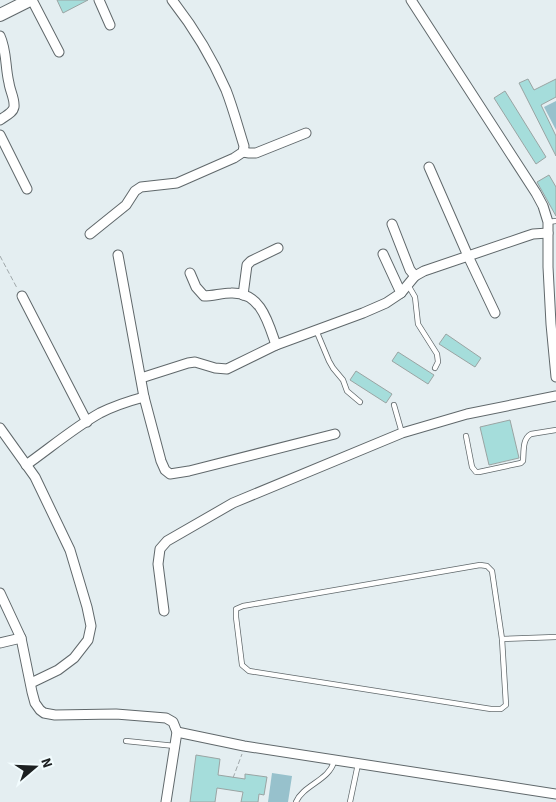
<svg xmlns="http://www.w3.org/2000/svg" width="556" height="802" font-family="'Source Sans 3',sans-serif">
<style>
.green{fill:#97c1cc}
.building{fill:#a5dddb;stroke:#9aa4a3}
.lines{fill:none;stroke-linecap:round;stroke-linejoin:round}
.lane-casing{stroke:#60686b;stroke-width:6}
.street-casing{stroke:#60686b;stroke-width:11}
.primary-casing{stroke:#60686b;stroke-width:14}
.path{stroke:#a0a8aa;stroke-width:1;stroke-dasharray:5 2.5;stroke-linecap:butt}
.lane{stroke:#fff;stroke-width:4.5}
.street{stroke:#fff;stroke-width:9}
.primary{stroke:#fff;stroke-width:12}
</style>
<rect width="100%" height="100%" fill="#e4eef1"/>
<g class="green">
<path d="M556 101V130L544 107Z"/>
<path d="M272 773 292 776 288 802H268Z"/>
</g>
<g class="building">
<path d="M57 0H88L63 13Z"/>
<path d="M528 79 534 90 556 79V97L541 105 556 136V156L519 83Z"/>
<path d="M505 91 546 157 536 164 494 98Z"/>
<path d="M549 175 556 187V216L537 182Z"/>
<path d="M446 334 481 358 475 367 439 344Z"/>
<path d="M398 352 434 375 428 384 392 361Z"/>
<path d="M356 371 392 394 386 403 350 380Z"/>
<path d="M510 420 519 458 489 465 480 427Z"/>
<path d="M196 755 220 759 218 775 245 779V774L267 777 264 795 259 794 258 802H241L243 792 217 788 215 802H190Z"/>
</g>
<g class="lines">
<defs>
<g id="lane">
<path d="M548 222 556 221"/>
<path d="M408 285 415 297 418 324 437 354 438 362 435 368"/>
<path d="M316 330 329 361 333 368 343 380 347 391 360 402"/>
<path d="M394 405 402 433"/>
<path d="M466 436 472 467 476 472H479L521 463 523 461C524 452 522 439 531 434L556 430"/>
<path d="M480 565 487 566 492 571 502 639 506 705 501 709H491L249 671 242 665 236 617V609L243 606Z"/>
<path d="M502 639 556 637"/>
<path d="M126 741 175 746"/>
<path d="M296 802C303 785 330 780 334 761"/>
<path d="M350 802 358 764"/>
</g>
<g id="street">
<path d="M32 0 59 52"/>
<path d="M99 0 110 25"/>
<path d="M411 0 536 193 543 206 548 222V267L551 324 556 377"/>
<path d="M0 36C7 51 5 67 9 83 10 91 15 99 14 107 13 113 5 116 0 120"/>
<path d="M0 135 27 189"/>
<path d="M243 152 249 153H256L306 133"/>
<path d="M429 167 468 256 495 313"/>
<path d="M392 224 410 270 415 276"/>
<path d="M90 234 126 205 135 191 141 187 177 183 234 158 243 152 244 146C238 127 233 108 226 90 212 58 194 28 172 0"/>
<path d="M383 254 401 293"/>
<path d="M118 255 144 397 161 461 165 470 170 474 189 471 335 434"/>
<path d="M190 273 196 287 204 296C213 296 222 293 231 293 261 292 268 322 276 345"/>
<path d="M243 295 247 265 251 261 278 248"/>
<path d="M22 296 87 422"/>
<path d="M141 378 188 363 195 362 215 368 227 369 276 345 363 313 386 303 401 293 415 276 424 271 524 237 533 234 548 233"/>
<path d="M0 428 35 477 70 550 87 607 91 626 88 640 74 658 58 670 31 683"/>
<path d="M26 465C50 448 75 427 100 413 114 406 129 401 144 397"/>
<path d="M0 593 21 638 32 692 35 703 40 710 44 713 55 715 116 714 166 718 173 722 177 732 166 802"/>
<path d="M164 611 158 564 160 549 167 541 233 503 402 433 467 414 556 396"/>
<path d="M0 643 21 638"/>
<path d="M177 732 244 746 556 794"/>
</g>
<path id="primary" d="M0 15 30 0"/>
</defs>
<use href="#lane" class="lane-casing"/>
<use href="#street" class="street-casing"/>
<use href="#primary" class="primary-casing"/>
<g class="path">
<path d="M0 256 17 288"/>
<path d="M233 778 242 754"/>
</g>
<use href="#lane" class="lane"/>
<use href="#street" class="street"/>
<use href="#primary" class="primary"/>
</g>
<g transform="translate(35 767) rotate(71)" stroke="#f2fcfe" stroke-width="4" paint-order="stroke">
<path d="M0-4L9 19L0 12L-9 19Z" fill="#1c2021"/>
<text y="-8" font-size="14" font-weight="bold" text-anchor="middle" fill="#1c2021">N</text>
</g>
</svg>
